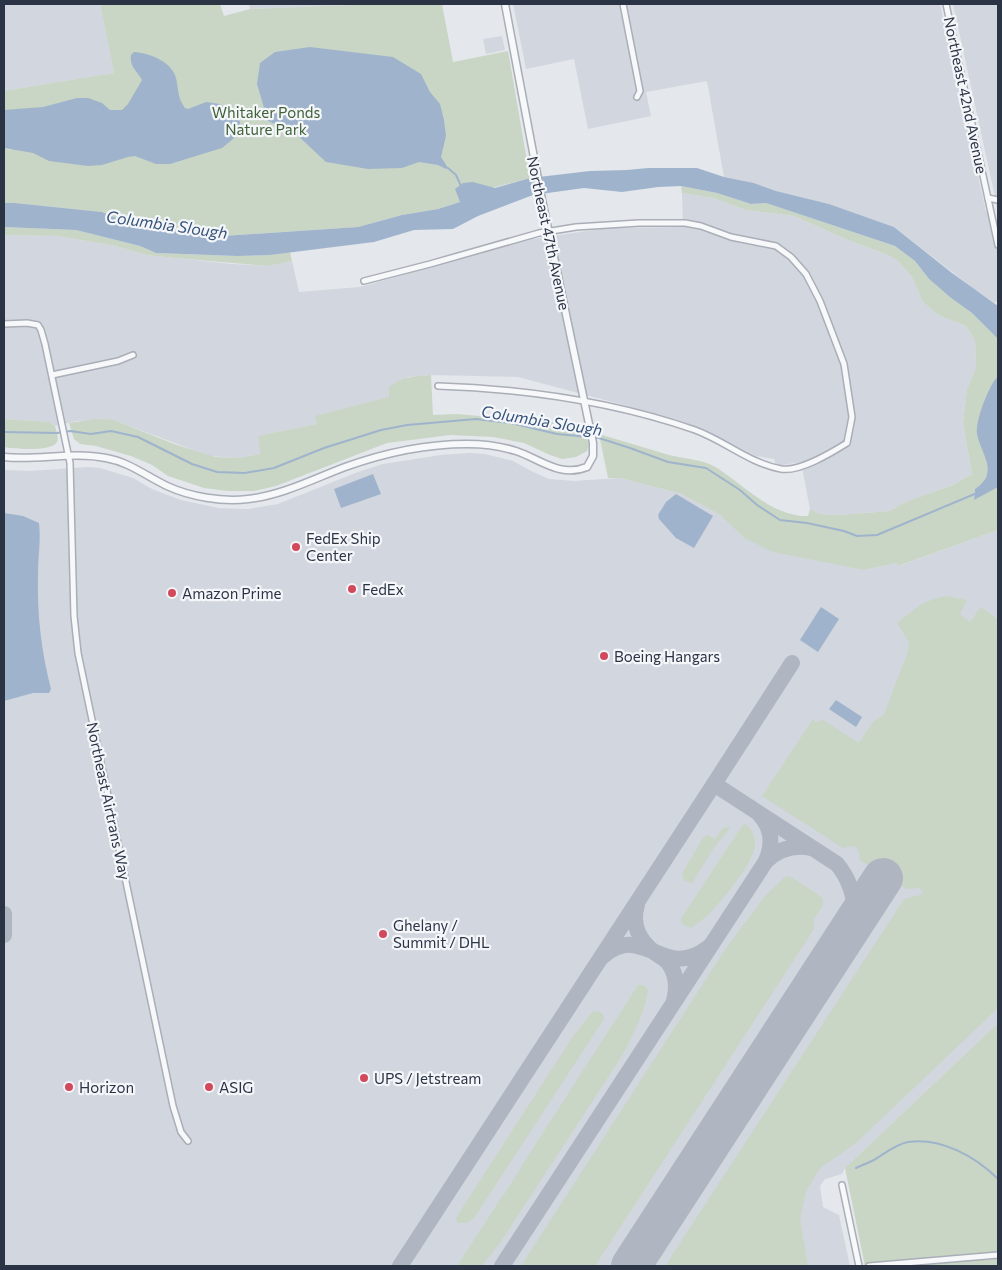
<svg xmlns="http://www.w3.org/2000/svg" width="1002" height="1270" font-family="Commissioner,sans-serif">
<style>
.built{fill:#d2d6de}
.green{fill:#c9d6c5}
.water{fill:#9fb4cc}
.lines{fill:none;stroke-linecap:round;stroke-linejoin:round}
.stream{stroke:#9fb4cc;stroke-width:2}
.taxiway{stroke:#b0b6c1;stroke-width:16}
.runway{stroke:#b0b6c1;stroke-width:40}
.minor-casing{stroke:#a9aeb7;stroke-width:8}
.tertiary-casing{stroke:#a9aeb7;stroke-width:9}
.minor{stroke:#f7f8fa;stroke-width:5}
.tertiary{stroke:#f7f8fa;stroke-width:6}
.poi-dot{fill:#d1495b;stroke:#f4f6f9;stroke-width:2}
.labels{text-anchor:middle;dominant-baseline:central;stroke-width:4.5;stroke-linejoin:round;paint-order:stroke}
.street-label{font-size:15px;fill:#2b3445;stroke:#f4f6f9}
.park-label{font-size:15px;fill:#3f6138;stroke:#f4f6f9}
.poi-label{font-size:15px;fill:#2b3445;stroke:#f4f6f9;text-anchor:start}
.water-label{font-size:16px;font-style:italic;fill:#34527a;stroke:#f4f6f9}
</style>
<rect width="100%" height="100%" fill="#e4e7ec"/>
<g class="built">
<path d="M4 4H100L114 73 4 91Z"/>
<path d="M249 4H375L250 9Z"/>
<path d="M513 4H940L986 212 992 211 998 243V299L995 303 974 289 894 227 829 204 776 191 754 183 724 177 707 81 646 92 651 116 588 129 574 59 526 69Z"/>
<path d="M953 4H998V206H997Z"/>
<path d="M502 36 505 50 486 54 483 39Z"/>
<path d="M682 193 713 198 746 210 794 216 848 240 888 255 898 261 912 277 923 302 938 315 966 326 975 340 976 368 967 389 963 423 972 474 953 485 908 501 889 511 840 515 820 514 810 509 801 462 776 466 774 459 756 456 711 433 676 419 518 377 431 375 408 377 390 397 316 416 317 424 259 436 260 454 237 458 209 456 114 420 77 421 55 426 49 422 4 419V235L57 236 116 246 146 255 232 264 268 266 292 261 299 292 360 287 532 239 608 228 683 227Z"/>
<path d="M469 453 485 454 513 461 531 471 549 479 574 481 620 478 682 494 720 515 743 537 864 570 897 563 899 566 998 530V1023L845 1168 842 1174 825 1179 820 1186 823 1207 839 1215 850 1266H4V470L30 471 88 467 100 468 133 478 152 489 181 500 218 508 248 509 278 504 358 472 383 464 441 455Z"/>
</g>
<g class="green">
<path d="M100 4H220L224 16 250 9 375 4H442L453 62 508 51 530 178 480 191 460 202 438 209 402 215 358 227 223 236 152 228 126 222 102 212 15 203H4V148L11 150 4 114V91L114 73Z"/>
<path d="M681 186 717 193 751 204 766 203 895 246 915 261 929 279 951 298 972 313 998 339V376L996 378 980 442 986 457 988 472 983 484 975 489 974 499 998 487V530L898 566 897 563 864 570 773 552 743 537 720 515 682 494 620 478H608L599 434C622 441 646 448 669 455 685 459 703 459 717 468 745 486 773 517 808 516L810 509 820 514 840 515 889 511 908 501 953 485 972 474 963 423 967 389 976 368 975 340 966 326 938 315 923 302 912 277 898 261 888 255 848 240 794 216 746 210 713 198 682 193Z"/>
<path d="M4 227 76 230 140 246 156 253 237 256 270 255 290 252 292 261 268 266 175 258 146 255 116 246 57 236 4 235Z"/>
<path d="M431 375 433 415 457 414 582 425 589 445 587 451 576 457 562 459 550 455 524 443 493 437 450 435 387 443 276 486 254 491H228L204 488 168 476 152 465 131 456 96 446 80 444 74 439 69 423 97 419 114 420 174 444 215 457 237 458 260 454 258 436 317 424 315 416 389 397V387C402 377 414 376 431 375Z"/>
<path d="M4 419 49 422 55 426C56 430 59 438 57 442 52 452 14 449 4 447Z"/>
<path d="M946 596 967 600 960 614 970 622 981 607 998 619V1008L856 1143 820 1168 806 1191 800 1218 808 1266H665L904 899 920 895 923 891 919 888 907 889 860 860 859 851 856 847 850 846 843 848 762 796 813 719 815 722 823 720 859 743 873 722 884 714 907 654 909 642 897 623C916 608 922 601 946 596Z"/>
<path d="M744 823C753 829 757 840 754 850 750 867 720 903 707 916 702 920 696 924 691 928L683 925 681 920 682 917Z"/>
<path d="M727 827 730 828 713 849 693 882 691 883 684 880 682 874 704 836 708 835 715 839 722 829Z"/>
<path d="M786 876 793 878 823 898V905L814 919V929L595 1266H521L726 948 766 895Z"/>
<path d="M638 985H644L648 990C644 1015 633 1036 620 1059L500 1243 482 1266H457L503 1195 506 1192 526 1159Z"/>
<path d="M597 1011 603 1014 604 1019 474 1218 467 1223H458L456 1219 459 1213 572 1038 592 1012Z"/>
<path d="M998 1023V1266H865L845 1168Z"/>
</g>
<g class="water">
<path d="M310 47 393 57 421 74 430 92 440 104 444 120 446 136 441 157 448 168 446 169 438 165 419 162 402 168 368 169 326 162 295 133 268 121 257 84 260 63 275 52Z"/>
<path d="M134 52C150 53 172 62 176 78 179 91 177 97 185 108L188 109 206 102 220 104 237 116 240 122 239 132 233 139 222 148 170 164H156L135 156 128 157 102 165 88 166 49 161 33 153 4 148V110L43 107 77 98H88L102 103 110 110H122L128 104 142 80C137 71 129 66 131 55Z"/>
<path d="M648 168H697L724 177 754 183 776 191 829 204 894 227 952 273 998 306V339L972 313 951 298 929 279 915 261 895 246 766 203 751 204 717 193 681 186 658 187 622 192 584 188 533 195 478 216 453 229 414 230 374 242 270 255 237 256 156 253 140 246 76 230 4 227V203H15L102 212 126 222 152 228 223 236 358 227 402 215 438 209 460 202 455 189 463 183 473 182 495 188 530 178 590 171 627 170Z"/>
<path d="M998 376V487L974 500 975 489C1000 473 981 454 977 434 975 421 989 385 998 376Z"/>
<path d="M373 474 381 494 341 508 334 489Z"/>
<path d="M676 494 713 516 694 548 676 538 659 519 658 515 666 502Z"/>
<path d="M4 513 23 516 39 523C41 540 38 557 38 574 37 614 41 650 51 689L49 693H33L4 701Z"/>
<path d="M821 607 839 619 818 652 800 640Z"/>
<path d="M836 700 862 717 856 727 829 709Z"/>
</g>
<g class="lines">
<g class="stream">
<path d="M448 168 456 175 461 186"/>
<path d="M4 432 57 433 70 431 91 434 111 431 138 437 192 464 217 472 245 473 274 468 324 448 381 430 407 425 476 419 511 423 557 434 599 438 630 448 668 462 706 468 740 490 757 505 780 520 807 523 844 531 857 536 877 535 977 493"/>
<path d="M856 1168C862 1165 868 1163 874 1160 884 1154 896 1144 908 1142 941 1137 976 1157 998 1179"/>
</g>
<g class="taxiway">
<path d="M714 784 792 663"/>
<path d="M760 815C772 828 773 845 766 861"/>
<path d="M637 905C631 924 639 940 654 952 659 956 666 959 669 964 677 975 677 989 674 1001"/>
<path d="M4 914V935"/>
<path d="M603 956C645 921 663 983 709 947"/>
<path d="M400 1266 714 784 837 864C851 881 856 900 855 922"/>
<path d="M502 1266 766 861C779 849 793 844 811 848"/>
</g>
<path class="runway" d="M631 1266 883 878"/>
<defs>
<g id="minor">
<path d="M623 4 640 91 637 97"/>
<path d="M946 4 998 245"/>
<path d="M988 198 998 200"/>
<path d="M364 281 430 264 539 233 576 227 639 223H685L701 226 731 237 776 246 791 257 806 274 820 301 844 364 852 417 847 443C831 453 800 472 781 469 749 463 725 441 695 430 611 401 527 389 438 386"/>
<path d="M4 324 27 323 38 325 41 330 45 344 70 463 74 616 78 653 173 1106 181 1132 188 1141"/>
<path d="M52 375 118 361 133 355"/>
<path d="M842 1185 859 1266"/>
<path d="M869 1266 998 1255"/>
</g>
<path id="tertiary" d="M4 457C38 461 71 451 106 458 129 462 146 476 167 486 191 497 222 502 248 499 283 495 313 479 345 467 384 453 425 444 467 444 483 444 500 446 516 451 540 459 560 478 587 467L593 456V443L542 200 505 4"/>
</defs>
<use href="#minor" class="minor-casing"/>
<use href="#tertiary" class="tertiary-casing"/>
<use href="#minor" class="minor"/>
<use href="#tertiary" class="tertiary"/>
</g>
<g class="poi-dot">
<circle cx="296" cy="547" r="5"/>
<circle cx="352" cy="589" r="5"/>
<circle cx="172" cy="593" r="5"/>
<circle cx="604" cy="656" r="5"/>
<circle cx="383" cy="934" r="5"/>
<circle cx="364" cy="1078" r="5"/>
<circle cx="69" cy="1087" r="5"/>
<circle cx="209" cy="1087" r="5"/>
</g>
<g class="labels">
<g class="street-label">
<text transform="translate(966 95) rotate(78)">Northeast 42nd Avenue</text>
<text transform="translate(549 233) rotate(78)">Northeast 47th Avenue</text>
<text transform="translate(109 801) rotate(78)">Northeast Airtrans Way</text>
</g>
<g class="park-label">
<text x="266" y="112">Whitaker Ponds<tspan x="266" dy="17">Nature Park</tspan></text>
</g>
<g class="poi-label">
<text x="306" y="538">FedEx Ship<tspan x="306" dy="17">Center</tspan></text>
<text x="362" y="589">FedEx</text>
<text x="182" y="593">Amazon Prime</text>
<text x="614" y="656">Boeing Hangars</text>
<text x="393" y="925">Ghelany /<tspan x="393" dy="17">Summit / DHL</tspan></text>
<text x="374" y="1078">UPS / Jetstream</text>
<text x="79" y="1087">Horizon</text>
<text x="219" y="1087">ASIG</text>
</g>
<g class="water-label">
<text transform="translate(167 224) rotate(8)">Columbia Slough</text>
<text transform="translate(542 420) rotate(9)">Columbia Slough</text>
</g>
</g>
<rect width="1002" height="1270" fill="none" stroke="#2b3445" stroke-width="10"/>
</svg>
